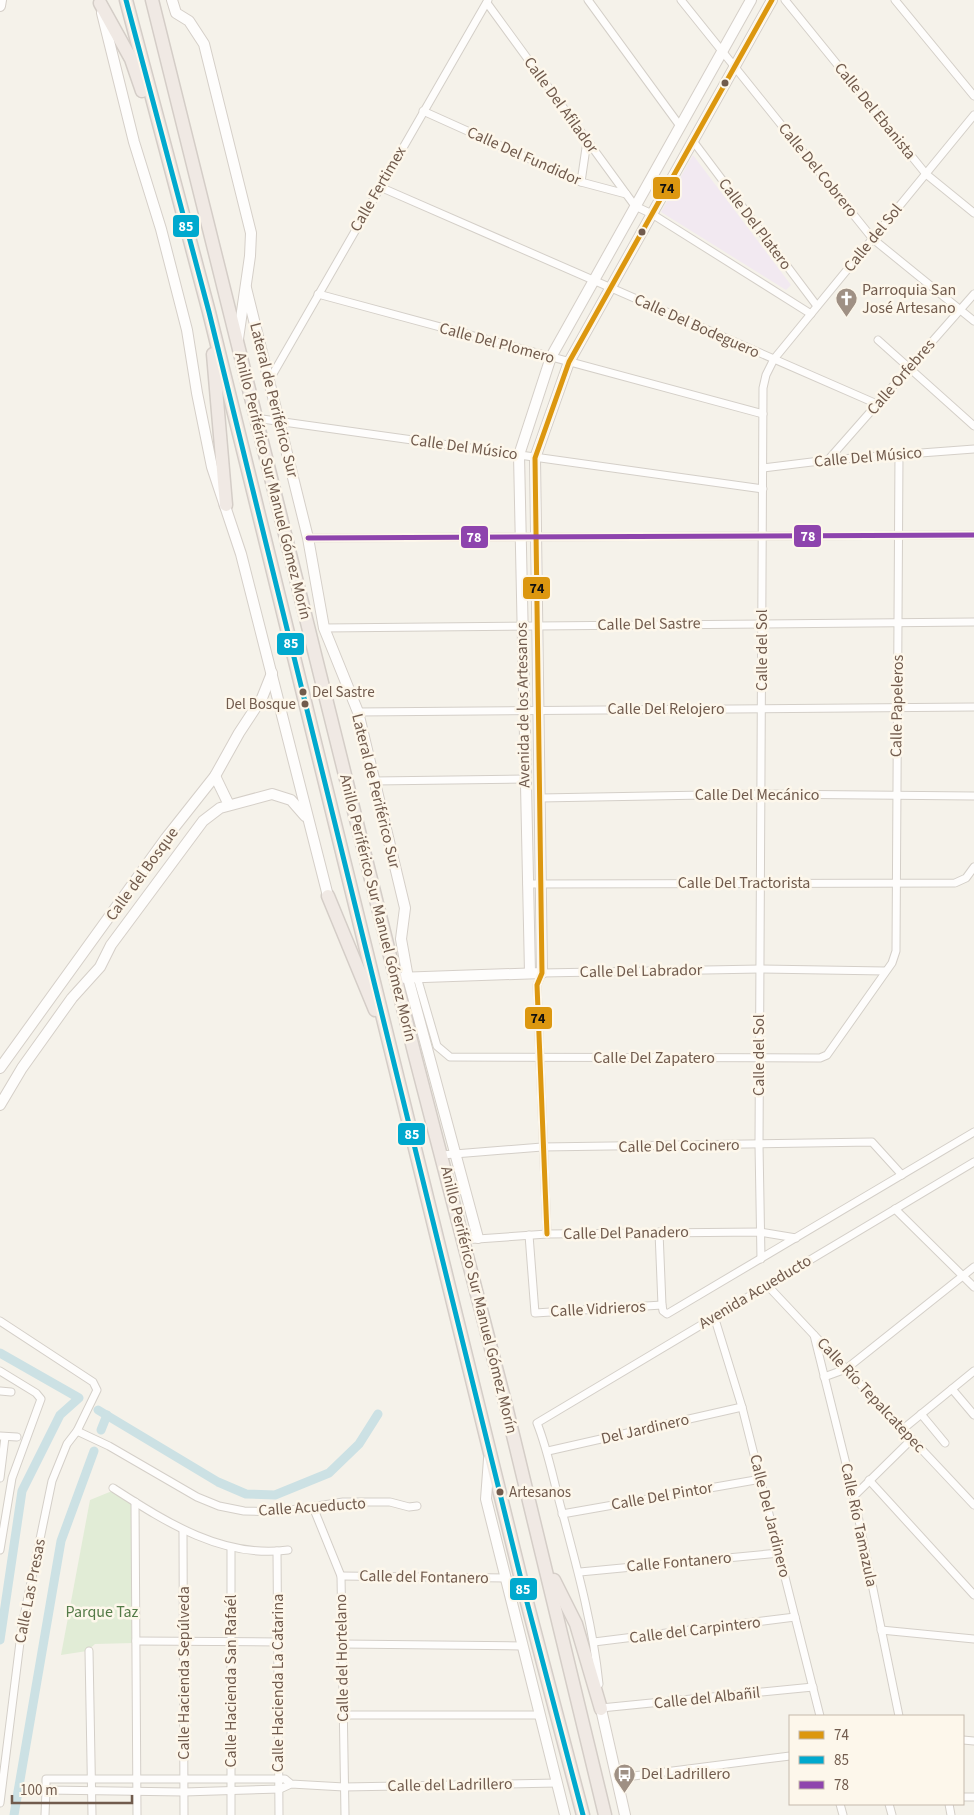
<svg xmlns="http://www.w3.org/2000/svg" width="974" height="1815" font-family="'Source Sans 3',sans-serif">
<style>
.education{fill:#f2e9f1}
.green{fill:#e1ecd6}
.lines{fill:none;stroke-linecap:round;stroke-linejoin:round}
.canal{stroke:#cce1e4;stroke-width:9}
.street-casing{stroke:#d4cfc8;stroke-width:9}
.secondary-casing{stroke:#d5cfc8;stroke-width:12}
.highway-casing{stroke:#d4cdc7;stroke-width:15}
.street{stroke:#fefdfc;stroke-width:7}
.secondary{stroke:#fefdfc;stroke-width:10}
.highway{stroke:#f0e9e4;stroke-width:12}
.bus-1-casing{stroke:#fdf7eb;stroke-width:9}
.bus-2-casing{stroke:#fdf7eb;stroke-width:9}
.bus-3-casing{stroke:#fdf7eb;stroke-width:9}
.bus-1{stroke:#dc970f;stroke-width:5}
.bus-2{stroke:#00a9ce;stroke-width:5}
.bus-3{stroke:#8e44ad;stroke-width:5}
.bus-dot{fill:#715b4d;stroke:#fdf7eb;stroke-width:2}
.labels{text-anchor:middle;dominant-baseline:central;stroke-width:5;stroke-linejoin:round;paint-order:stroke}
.bus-label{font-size:15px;fill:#715b4d;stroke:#fdf7eb;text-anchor:start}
.street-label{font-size:16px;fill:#715b4d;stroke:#fdf7eb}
.poi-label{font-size:16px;fill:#715b4d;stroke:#fdf7eb;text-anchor:start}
.park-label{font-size:16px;fill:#547b48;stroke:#fdf7eb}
.line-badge{stroke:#fdf7eb;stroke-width:2}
.badge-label{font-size:14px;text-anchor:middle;font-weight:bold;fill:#fff}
.pale-badge-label{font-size:14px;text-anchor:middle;font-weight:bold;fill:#111}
</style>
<rect width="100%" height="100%" fill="#f5f2ea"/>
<path class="education" d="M693 155 791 285 786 290 661 212Z"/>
<path class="green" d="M112 1491 134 1505V1643L95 1644 87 1651 61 1655 90 1500Z"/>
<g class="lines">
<g class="canal">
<path d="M0 1353 79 1398 60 1415 22 1491 0 1640"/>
<path d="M98 1410 218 1482 246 1494 275 1495 329 1473 359 1444 378 1414"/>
<path d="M101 1430 107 1415"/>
<path d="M14 1815 61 1541 94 1451"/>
</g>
<defs>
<g id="street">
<path d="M588 0 680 126"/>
<path d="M681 0 873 239 974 321"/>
<path d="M785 0 926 174 974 213"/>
<path d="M895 0 974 96"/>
<path d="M487 3 635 206 652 214 811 314"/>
<path d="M423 111 581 182 626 194"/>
<path d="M693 141 817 306"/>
<path d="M581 182 587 141"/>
<path d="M380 187 877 404"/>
<path d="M318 294 763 414"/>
<path d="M878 340 974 426"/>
<path d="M270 379 488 0"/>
<path d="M255 418 763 489"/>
<path d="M828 460 974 294"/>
<path d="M763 468 828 460 974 449"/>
<path d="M308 538 974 535"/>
<path d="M324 628 974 622"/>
<path d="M358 712 974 707"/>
<path d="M374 781 525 779"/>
<path d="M540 798 761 794 974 796"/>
<path d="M527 884 955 883 966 878 974 867"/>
<path d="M417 977 437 1046 450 1057 820 1058 827 1055 892 963 896 951 899 454"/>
<path d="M442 1155 542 1147 872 1142 902 1175"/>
<path d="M895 1209 974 1287"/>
<path d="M659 1232 662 1305 663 1311 667 1314 974 1132"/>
<path d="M547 1234 537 985 542 973 760 969 885 971"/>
<path d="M529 1235 535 1313 662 1305"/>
<path d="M463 1240 547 1234 760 1232 796 1238"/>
<path d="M761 1259 759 1145 763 388 766 375 774 359 974 115"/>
<path d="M767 1285 974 1505"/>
<path d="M714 1316 742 1407 820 1716"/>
<path d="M0 1321 93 1382 97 1390 77 1431 67 1444 52 1481 22 1626 0 1803"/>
<path d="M814 1335 854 1496 899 1716"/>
<path d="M0 1371 36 1393 41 1399 12 1478 0 1550"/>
<path d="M824 1377 846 1369 974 1267"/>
<path d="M952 1389 974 1415"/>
<path d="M0 1391 11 1392"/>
<path d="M921 1414 945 1443"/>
<path d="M903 1429 974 1371"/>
<path d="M77 1431 109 1446 197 1497 219 1506 244 1511 278 1512 343 1502H390L409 1507 417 1506"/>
<path d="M0 1436 17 1437"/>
<path d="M548 1451 742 1407"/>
<path d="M0 1478 5 1437"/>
<path d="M869 1480 974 1595"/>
<path d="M113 1488C166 1522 223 1559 288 1550"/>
<path d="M854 1496 912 1439"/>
<path d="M135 1502 137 1815"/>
<path d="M313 1507 341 1576 345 1815"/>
<path d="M562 1514 761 1479"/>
<path d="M183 1531 184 1815"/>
<path d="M231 1548V1815"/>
<path d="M277 1551 279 1815"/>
<path d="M580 1572 779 1553"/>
<path d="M341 1576 507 1578"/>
<path d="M881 1630 974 1639"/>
<path d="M136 1641 278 1642"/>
<path d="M594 1642 795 1617"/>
<path d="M342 1644 522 1646"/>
<path d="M89 1651 92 1815"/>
<path d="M599 1684C593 1626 578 1571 563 1515 554 1484 549 1453 537 1423L974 1162"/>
<path d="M601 1708 813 1687"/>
<path d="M343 1715H540"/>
<path d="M963 1740 974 1741"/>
<path d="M618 1778 790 1756"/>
<path d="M291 1784 285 1779H46V1790L184 1792 280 1789 291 1784 344 1787 557 1783"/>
<path d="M963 1797H974"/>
<path d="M840 1804 843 1815"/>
<path d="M889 1804 892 1815"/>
<path d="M949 1804 951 1815"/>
<path d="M45 1815 46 1790"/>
</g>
<g id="secondary">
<path d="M172 0 176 13 189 21 204 44 251 233 250 256 238 339"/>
<path d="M0 6 1 0"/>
<path d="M102 13 134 142 161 229 187 330 197 393 212 467 241 554 328 896"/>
<path d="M246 288 308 538 324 628 358 712 405 908 401 939 408 978 478 1238"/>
<path d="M215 776 229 805"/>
<path d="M530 973 519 455 551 357 751 0"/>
<path d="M396 978 542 973 535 458 569 362 772 0"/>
<path d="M0 1068 166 838 215 776 239 733 262 698 272 673"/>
<path d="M0 1105 22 1068 72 998 100 967 111 945 203 821 220 808 272 794 291 800 305 816"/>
<path d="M489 1459 486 1499 565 1815"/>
<path d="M601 1709 625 1815"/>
</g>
<g id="highway">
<path d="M126 0 209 312 523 1587 583 1815"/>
<path d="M152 0 415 1056 505 1402 605 1815"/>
<path d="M100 3 131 59 142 91"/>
<path d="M213 354 226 505"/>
<path d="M328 896 375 1010"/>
<path d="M554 1580 576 1624 601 1709"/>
</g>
</defs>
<use href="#street" class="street-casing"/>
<use href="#secondary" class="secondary-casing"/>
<use href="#highway" class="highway-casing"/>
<use href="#street" class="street"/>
<use href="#secondary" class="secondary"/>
<use href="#highway" class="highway"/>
<defs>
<path id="bus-1" d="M547 1234 537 985 542 973 535 458 569 362 772 0"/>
<path id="bus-2" d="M126 0 209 312 523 1587 583 1815"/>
<path id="bus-3" d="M308 538 974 535"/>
</defs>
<use href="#bus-1" class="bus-1-casing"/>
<use href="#bus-2" class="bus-2-casing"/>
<use href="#bus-3" class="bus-3-casing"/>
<use href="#bus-1" class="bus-1"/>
<use href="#bus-2" class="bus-2"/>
<use href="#bus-3" class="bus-3"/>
</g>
<defs>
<symbol id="church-pin" viewBox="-11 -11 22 30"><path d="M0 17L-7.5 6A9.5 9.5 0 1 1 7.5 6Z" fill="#9f9084" stroke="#fdf7eb"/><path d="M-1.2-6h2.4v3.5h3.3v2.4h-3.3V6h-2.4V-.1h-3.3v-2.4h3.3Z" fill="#fff"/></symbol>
<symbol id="bus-pin" viewBox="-11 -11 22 30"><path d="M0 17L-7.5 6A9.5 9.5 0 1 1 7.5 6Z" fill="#9f9084" stroke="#fdf7eb"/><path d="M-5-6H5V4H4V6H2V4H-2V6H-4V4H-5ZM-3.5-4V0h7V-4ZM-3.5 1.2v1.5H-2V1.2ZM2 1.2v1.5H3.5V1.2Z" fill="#fff"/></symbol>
</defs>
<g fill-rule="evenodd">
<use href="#church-pin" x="834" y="286" width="25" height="34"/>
<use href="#bus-pin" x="612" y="1762" width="25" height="34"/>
</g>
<g class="bus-dot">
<circle cx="725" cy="83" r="4.5"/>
<circle cx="642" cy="232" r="4.5"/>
<circle cx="303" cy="692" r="4.5"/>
<circle cx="305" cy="704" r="4.5"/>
<circle cx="500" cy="1492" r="4.5"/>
</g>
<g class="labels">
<g class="bus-label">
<text x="312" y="692">Del Sastre</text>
<text x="296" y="704" text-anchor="end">Del Bosque</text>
<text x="509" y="1492">Artesanos</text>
</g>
<g class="street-label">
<text transform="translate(561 105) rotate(54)">Calle Del Afilador</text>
<text transform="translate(875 111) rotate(51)">Calle Del Ebanista</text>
<text transform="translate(524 156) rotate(24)">Calle Del Fundidor</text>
<text transform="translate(818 170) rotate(51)">Calle Del Cobrero</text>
<text transform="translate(378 189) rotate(-60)">Calle Fertimex</text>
<text transform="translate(755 224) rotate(53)">Calle Del Platero</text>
<text transform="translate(873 238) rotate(-51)">Calle del Sol</text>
<text transform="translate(697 326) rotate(24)">Calle Del Bodeguero</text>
<text transform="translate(497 343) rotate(15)">Calle Del Plomero</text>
<text transform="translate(901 377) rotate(-49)">Calle Orfebres</text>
<text transform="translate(274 400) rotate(76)">Lateral de Periférico Sur</text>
<text transform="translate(464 447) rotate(8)">Calle Del Músico</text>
<text transform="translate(868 457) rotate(-5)">Calle Del Músico</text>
<text transform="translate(273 486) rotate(76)">Anillo Periférico Sur Manuel Gómez Morín</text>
<text transform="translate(649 624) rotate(-1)">Calle Del Sastre</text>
<text transform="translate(762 650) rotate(-90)">Calle del Sol</text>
<text transform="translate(523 705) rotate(-91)">Avenida de los Artesanos</text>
<text transform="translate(897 706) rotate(-89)">Calle Papeleros</text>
<text x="666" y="709">Calle Del Relojero</text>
<text transform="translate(376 791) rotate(76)">Lateral de Periférico Sur</text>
<text x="757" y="795">Calle Del Mecánico</text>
<text transform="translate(142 874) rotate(-54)">Calle del Bosque</text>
<text x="744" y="883">Calle Del Tractorista</text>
<text transform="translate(378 908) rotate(76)">Anillo Periférico Sur Manuel Gómez Morín</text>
<text transform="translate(641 971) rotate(-1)">Calle Del Labrador</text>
<text transform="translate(759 1055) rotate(-90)">Calle del Sol</text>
<text x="654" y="1058">Calle Del Zapatero</text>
<text transform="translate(679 1146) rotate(-1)">Calle Del Cocinero</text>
<text transform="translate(626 1233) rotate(-1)">Calle Del Panadero</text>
<text transform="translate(755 1292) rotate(-31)">Avenida Acueducto</text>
<text transform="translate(479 1300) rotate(76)">Anillo Periférico Sur Manuel Gómez Morín</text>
<text transform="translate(598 1309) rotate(-3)">Calle Vidrieros</text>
<text transform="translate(871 1395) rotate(47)">Calle Río Tepalcatepec</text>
<text transform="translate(645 1429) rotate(-13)">Del Jardinero</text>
<text transform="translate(662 1496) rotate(-10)">Calle Del Pintor</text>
<text transform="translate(312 1507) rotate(-4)">Calle Acueducto</text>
<text transform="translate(770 1516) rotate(76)">Calle Del Jardinero</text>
<text transform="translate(859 1525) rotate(78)">Calle Río Tamazula</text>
<text transform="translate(679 1562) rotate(-5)">Calle Fontanero</text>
<text transform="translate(424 1577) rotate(1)">Calle del Fontanero</text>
<text transform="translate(30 1591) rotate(-79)">Calle Las Presas</text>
<text transform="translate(695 1630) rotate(-7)">Calle del Carpintero</text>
<text transform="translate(342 1658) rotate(-91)">Calle del Hortelano</text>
<text transform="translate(184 1673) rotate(-90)">Calle Hacienda Sepúlveda</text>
<text transform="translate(231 1681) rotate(-90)">Calle Hacienda San Rafaél</text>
<text transform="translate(278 1683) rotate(-90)">Calle Hacienda La Catarina</text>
<text transform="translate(707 1698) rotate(-6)">Calle del Albañil</text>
<text transform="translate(450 1785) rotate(-1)">Calle del Ladrillero</text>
</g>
<g class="poi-label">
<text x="862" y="290">Parroquia San<tspan x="862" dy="18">José Artesano</tspan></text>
<text x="641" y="1774">Del Ladrillero</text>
</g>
<g class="park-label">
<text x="102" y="1612">Parque Taz</text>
</g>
</g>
<g class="line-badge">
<rect x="652" y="176" width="29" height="24" rx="5" fill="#dc970f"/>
<rect x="172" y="214" width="28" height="24" rx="5" fill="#00a9ce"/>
<rect x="793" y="524" width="29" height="24" rx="5" fill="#8e44ad"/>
<rect x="460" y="525" width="29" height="24" rx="5" fill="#8e44ad"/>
<rect x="522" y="576" width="29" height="24" rx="5" fill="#dc970f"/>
<rect x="276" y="632" width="29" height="24" rx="5" fill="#00a9ce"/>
<rect x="524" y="1006" width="29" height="24" rx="5" fill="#dc970f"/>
<rect x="397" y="1122" width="29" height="24" rx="5" fill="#00a9ce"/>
<rect x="509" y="1577" width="29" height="24" rx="5" fill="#00a9ce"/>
</g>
<g class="badge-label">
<text x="186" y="231">85</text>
<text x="808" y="541">78</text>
<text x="474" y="542">78</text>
<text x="291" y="648">85</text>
<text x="412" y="1139">85</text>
<text x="523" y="1594">85</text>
</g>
<g class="pale-badge-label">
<text x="667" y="193">74</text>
<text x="537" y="593">74</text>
<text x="538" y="1023">74</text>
</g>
<rect x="789" y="1715" width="175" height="90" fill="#fdf7eb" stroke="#c5b9ac"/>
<rect x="799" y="1731" width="25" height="8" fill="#dc970f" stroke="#c5b9ac"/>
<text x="834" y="1740" font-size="15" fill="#715b4d">74</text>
<rect x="799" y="1756" width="25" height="8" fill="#00a9ce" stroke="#c5b9ac"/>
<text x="834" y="1765" font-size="15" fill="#715b4d">85</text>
<rect x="799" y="1781" width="25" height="8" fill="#8e44ad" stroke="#c5b9ac"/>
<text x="834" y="1790" font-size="15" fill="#715b4d">78</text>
<path d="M12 1795v8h120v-8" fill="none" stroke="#715b4d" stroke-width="2.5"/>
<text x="20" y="1795" font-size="15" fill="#715b4d" stroke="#fdf7eb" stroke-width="4" paint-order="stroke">100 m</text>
</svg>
